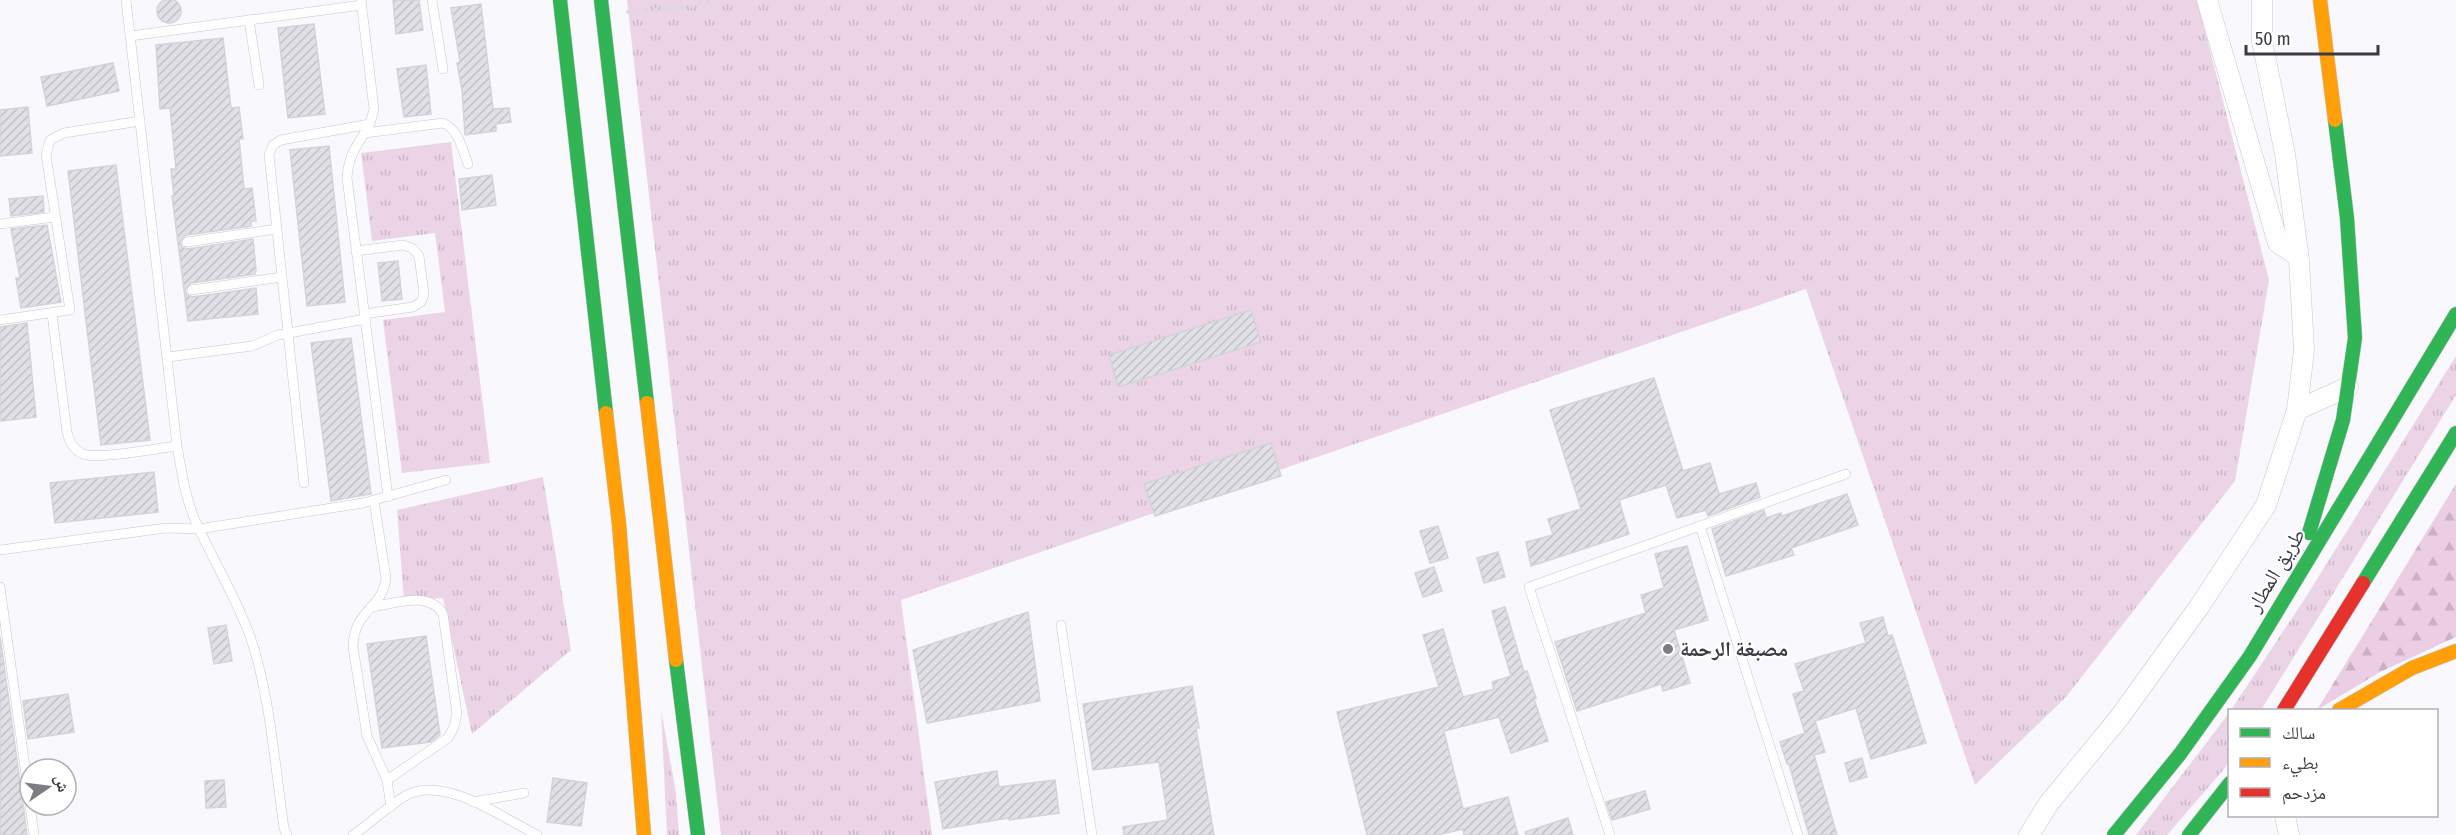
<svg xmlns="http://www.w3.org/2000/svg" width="2456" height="835" font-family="'Fira Sans Condensed','Noto Naskh Arabic',sans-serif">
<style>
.grass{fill:url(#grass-tufts)}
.forest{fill:url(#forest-firs)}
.building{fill:url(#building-hatch);stroke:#d3d3d9;stroke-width:1.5}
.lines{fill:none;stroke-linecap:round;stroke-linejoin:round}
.lane-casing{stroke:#c8c6cc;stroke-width:10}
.street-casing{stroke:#c8c6cc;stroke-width:21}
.fast-casing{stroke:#c8c6cc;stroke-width:15}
.slow-casing{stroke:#c8c6cc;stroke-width:15}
.jam-casing{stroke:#c8c6cc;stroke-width:15}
.path{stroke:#d9d9db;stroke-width:3;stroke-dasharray:4.5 4.5;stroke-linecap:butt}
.lane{stroke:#fefeff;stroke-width:9}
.street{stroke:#fefeff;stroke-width:20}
.fast{stroke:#30b455;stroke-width:14}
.slow{stroke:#ff9f0a;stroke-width:14}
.jam{stroke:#e5322d;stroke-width:14}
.poi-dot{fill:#7e7c83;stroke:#fff;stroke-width:2}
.labels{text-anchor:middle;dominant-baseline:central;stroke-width:4.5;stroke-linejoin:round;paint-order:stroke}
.street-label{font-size:21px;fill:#3c3a42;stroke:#fff}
.poi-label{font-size:21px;font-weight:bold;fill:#3c3a42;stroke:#fff;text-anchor:start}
</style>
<defs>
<pattern id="grass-tufts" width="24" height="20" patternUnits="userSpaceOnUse" patternTransform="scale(1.5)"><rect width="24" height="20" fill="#ecd4e7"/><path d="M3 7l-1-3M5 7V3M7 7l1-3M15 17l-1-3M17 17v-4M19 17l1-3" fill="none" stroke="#cbb7c7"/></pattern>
<pattern id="forest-firs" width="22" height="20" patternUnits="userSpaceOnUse" patternTransform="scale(1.5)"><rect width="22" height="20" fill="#ebcde4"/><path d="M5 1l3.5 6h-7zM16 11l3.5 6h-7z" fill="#cab1c5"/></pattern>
<pattern id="building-hatch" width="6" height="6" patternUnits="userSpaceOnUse" patternTransform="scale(1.5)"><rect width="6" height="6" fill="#e0e0e6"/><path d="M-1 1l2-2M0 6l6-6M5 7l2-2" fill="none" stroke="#c1c1c6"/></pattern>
</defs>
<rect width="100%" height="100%" fill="#f9f8fc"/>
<g class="grass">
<path d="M627 0H2197L2269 280 2235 481 2066 697 1975 785 1806 289 901 600 932 835H721Z"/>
<path d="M451 142 490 463 402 473 383 320 445 312 435 233 372 241 361 153Z"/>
<path d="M2456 356V395L2261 710H2231L2304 600Z"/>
<path d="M543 477 571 650 472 734 443 598 404 600 397 510Z"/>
<path d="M661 710 676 793 679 835H667Z"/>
<path d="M2229 713V761L2225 768 2167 835H2136Z"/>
</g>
<path class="forest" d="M2456 484V637L2380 672 2317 710Z"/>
<g class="building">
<circle cx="169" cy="11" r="12"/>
<path d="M393 0H419L423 30 396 34Z"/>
<path d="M481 4 493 109 509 108 511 122 496 124V131L465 135 462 90 457 63 460 62 451 8Z"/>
<path d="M314 24 325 114 288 118 278 28Z"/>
<path d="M223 38 231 108 239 107 243 139H239L244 189 252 188 256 221H251V226L186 235 180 242 182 247 188 249 253 239 256 270 255 274 191 283 185 290 187 295 193 297 256 288 258 314 188 321 172 196H174L171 169H176L170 108 160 109 156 45Z"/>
<path d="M113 63 119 91 47 106 41 77Z"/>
<path d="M426 65 431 114 404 117 397 69Z"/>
<path d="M28 107 32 153 0 156V110Z"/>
<path d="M329 146 345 302 307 306 290 150Z"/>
<path d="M116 165 150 440 101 445 68 171Z"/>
<path d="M492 175 496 205 462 210 459 179Z"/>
<path d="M43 196 44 212 11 216 9 199Z"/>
<path d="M47 225 61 302 21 308 16 278H20L11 229Z"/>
<path d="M398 261 402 299 382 301 378 263Z"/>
<path d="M1251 310 1261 342 1118 387 1109 355Z"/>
<path d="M27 323 36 417 0 421V327Z"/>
<path d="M351 338 371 494 331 501 311 343Z"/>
<path d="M1654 378 1683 471 1710 463 1719 494 1756 483 1760 497 1708 516 1706 510 1677 518 1666 485 1619 500 1629 534 1531 566 1526 542 1553 535 1548 519 1581 509 1550 410Z"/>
<path d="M1271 443 1281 476 1155 516 1144 484Z"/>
<path d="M154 472 158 512 55 523 50 483Z"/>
<path d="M1847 494 1858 525 1791 548 1794 555 1726 576 1712 529 1764 510 1766 518 1781 513 1782 516Z"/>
<path d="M1438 526 1448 558 1430 563 1420 531Z"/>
<path d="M1687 546 1708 620 1674 630 1690 683 1663 691 1661 684 1577 711 1555 642 1646 613 1641 595 1664 588 1655 554Z"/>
<path d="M1498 552 1505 577 1484 583 1477 558Z"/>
<path d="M1434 567 1442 591 1423 597 1415 573Z"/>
<path d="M1505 607 1524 672 1527 671 1536 698 1534 699 1548 741 1511 753 1499 717 1444 731 1463 809 1508 797 1518 835H1464L1463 829 1437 835H1367L1337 712 1439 687 1423 635 1443 629 1463 697 1494 689 1492 682 1511 676 1492 611Z"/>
<path d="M1028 612 1040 701 927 723 913 650Z"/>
<path d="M1883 617 1888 636 1892 635 1902 665 1926 743 1871 759 1856 708 1815 721 1825 752 1814 755 1837 835H1809L1789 764H1787L1780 742 1805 733 1793 694 1804 691 1795 664 1866 643 1860 623Z"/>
<path d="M226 625 232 661 214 664 208 628Z"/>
<path d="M0 636 23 804 27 835H0Z"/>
<path d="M426 636 440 735 431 742 382 748 367 644Z"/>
<path d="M1192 686 1199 728H1196L1214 835H1124L1123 827 1168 820 1159 762 1093 770 1083 704Z"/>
<path d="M68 694 74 732 28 739 23 701Z"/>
<path d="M1862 758 1867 777 1850 782 1845 763Z"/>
<path d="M997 771 999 787 1055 780 1059 813 1009 820V818L943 829 935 782Z"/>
<path d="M553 778 587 783 581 826 547 822Z"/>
<path d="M224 780 226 807 206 808 205 781Z"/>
<path d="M1645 791 1650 809 1612 820 1606 802Z"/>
<path d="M1568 818 1573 835H1526L1525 832Z"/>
</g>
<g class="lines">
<defs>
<g id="lane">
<path d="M126 0 177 446C182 474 186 503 199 529 216 565 236 598 250 636 270 694 275 767 284 828L287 835"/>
<path d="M361 0 374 109C369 137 349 144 347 178L388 497"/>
<path d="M432 0 443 69"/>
<path d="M249 20 259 85"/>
<path d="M130 36 362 5"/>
<path d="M365 133 443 123C459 130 462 149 468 164"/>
<path d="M0 224 55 217"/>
<path d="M187 242 277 229"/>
<path d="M356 251 403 245 412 248 419 256 424 294 421 302 413 307 364 314"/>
<path d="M192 290 282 277"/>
<path d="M52 314 67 432C69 441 73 450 83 454 98 460 158 448 177 446"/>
<path d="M0 320 70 310 46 155 50 140 64 133 140 121"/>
<path d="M168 357 252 346 278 335 365 319"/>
<path d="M304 483 269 155 273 145 281 140 370 124"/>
<path d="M374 501 386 578C382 610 354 609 353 647L367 736 387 780 391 807"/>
<path d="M1700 526 1798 835"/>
<path d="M0 550 166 528 199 529 363 503 446 480"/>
<path d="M0 587 30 803"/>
<path d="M371 607C394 604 429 590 443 614L457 714 454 727 448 738 387 780"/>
<path d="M1061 625 1092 835"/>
<path d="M473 802 524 793"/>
<path d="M30 805 34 835"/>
<path d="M353 835C371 823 391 803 409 794 447 777 503 818 537 835"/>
<path d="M1610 835 1529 587 1846 474"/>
</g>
<g id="street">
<path d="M2207 0 2278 243 2298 256"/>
<path d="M2297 410 2348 387"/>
<path d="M2285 816 2289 835"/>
<path d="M2029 835 2049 803 2119 718 2199 607 2266 505 2297 410 2304 350 2299 260 2285 154 2262 41V0"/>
</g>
<g id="fast">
<path d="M560 0 606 413"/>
<path d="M601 0 647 403"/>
<path d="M2309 533 2343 420 2355 338 2347 218 2335 120"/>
<path d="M2363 583 2456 433"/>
<path d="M676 660 698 835"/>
<path d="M2114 835 2180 754 2250 656 2456 314"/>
<path d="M2189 835 2230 783"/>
</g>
<g id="slow">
<path d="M2320 0 2335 120"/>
<path d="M647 403 676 660"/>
<path d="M606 413 619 524 644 835"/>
<path d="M2339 710 2412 668 2456 651"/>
</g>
<path id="jam" d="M2284 710 2363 583"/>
</defs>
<use href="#lane" class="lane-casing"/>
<use href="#street" class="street-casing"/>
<use href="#fast" class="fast-casing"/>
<use href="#slow" class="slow-casing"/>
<use href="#jam" class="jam-casing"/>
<path class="path" d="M626 12 694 6 710 0"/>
<use href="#lane" class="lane"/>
<use href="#street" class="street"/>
<use href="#fast" class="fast"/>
<use href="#slow" class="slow"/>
<use href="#jam" class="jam"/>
</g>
<circle class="poi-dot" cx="1668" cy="649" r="6"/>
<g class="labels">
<g class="street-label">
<text transform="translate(2276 570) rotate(-59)">طريق المطار</text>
</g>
<g class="poi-label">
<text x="1680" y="649">مصبغة الرحمة</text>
</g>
</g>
<rect x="2228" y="709" width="210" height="108" fill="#ffffff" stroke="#b1b0b3" stroke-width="1.5"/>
<rect x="2240" y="728" width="30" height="9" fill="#30b455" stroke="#b1b0b3" stroke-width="1.5"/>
<text x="2282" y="739" font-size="18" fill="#3c3a42">سالك</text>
<rect x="2240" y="758" width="30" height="9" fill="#ff9f0a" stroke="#b1b0b3" stroke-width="1.5"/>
<text x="2282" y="769" font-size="18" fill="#3c3a42">بطيء</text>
<rect x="2240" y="788" width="30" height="9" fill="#e5322d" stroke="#b1b0b3" stroke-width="1.5"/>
<text x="2282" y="799" font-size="18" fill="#3c3a42">مزدحم</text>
<g transform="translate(48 787) rotate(76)"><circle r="28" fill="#ffffff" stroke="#b1b0b3" stroke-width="1.5"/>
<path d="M0-4.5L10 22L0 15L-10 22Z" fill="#7e7c83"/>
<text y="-9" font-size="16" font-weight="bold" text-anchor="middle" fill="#3c3a42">ش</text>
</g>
<path d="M2246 45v9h132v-9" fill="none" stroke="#3c3a42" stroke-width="3"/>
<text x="2255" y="45" font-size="18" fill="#3c3a42" stroke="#ffffff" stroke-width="4.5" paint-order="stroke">50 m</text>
</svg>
